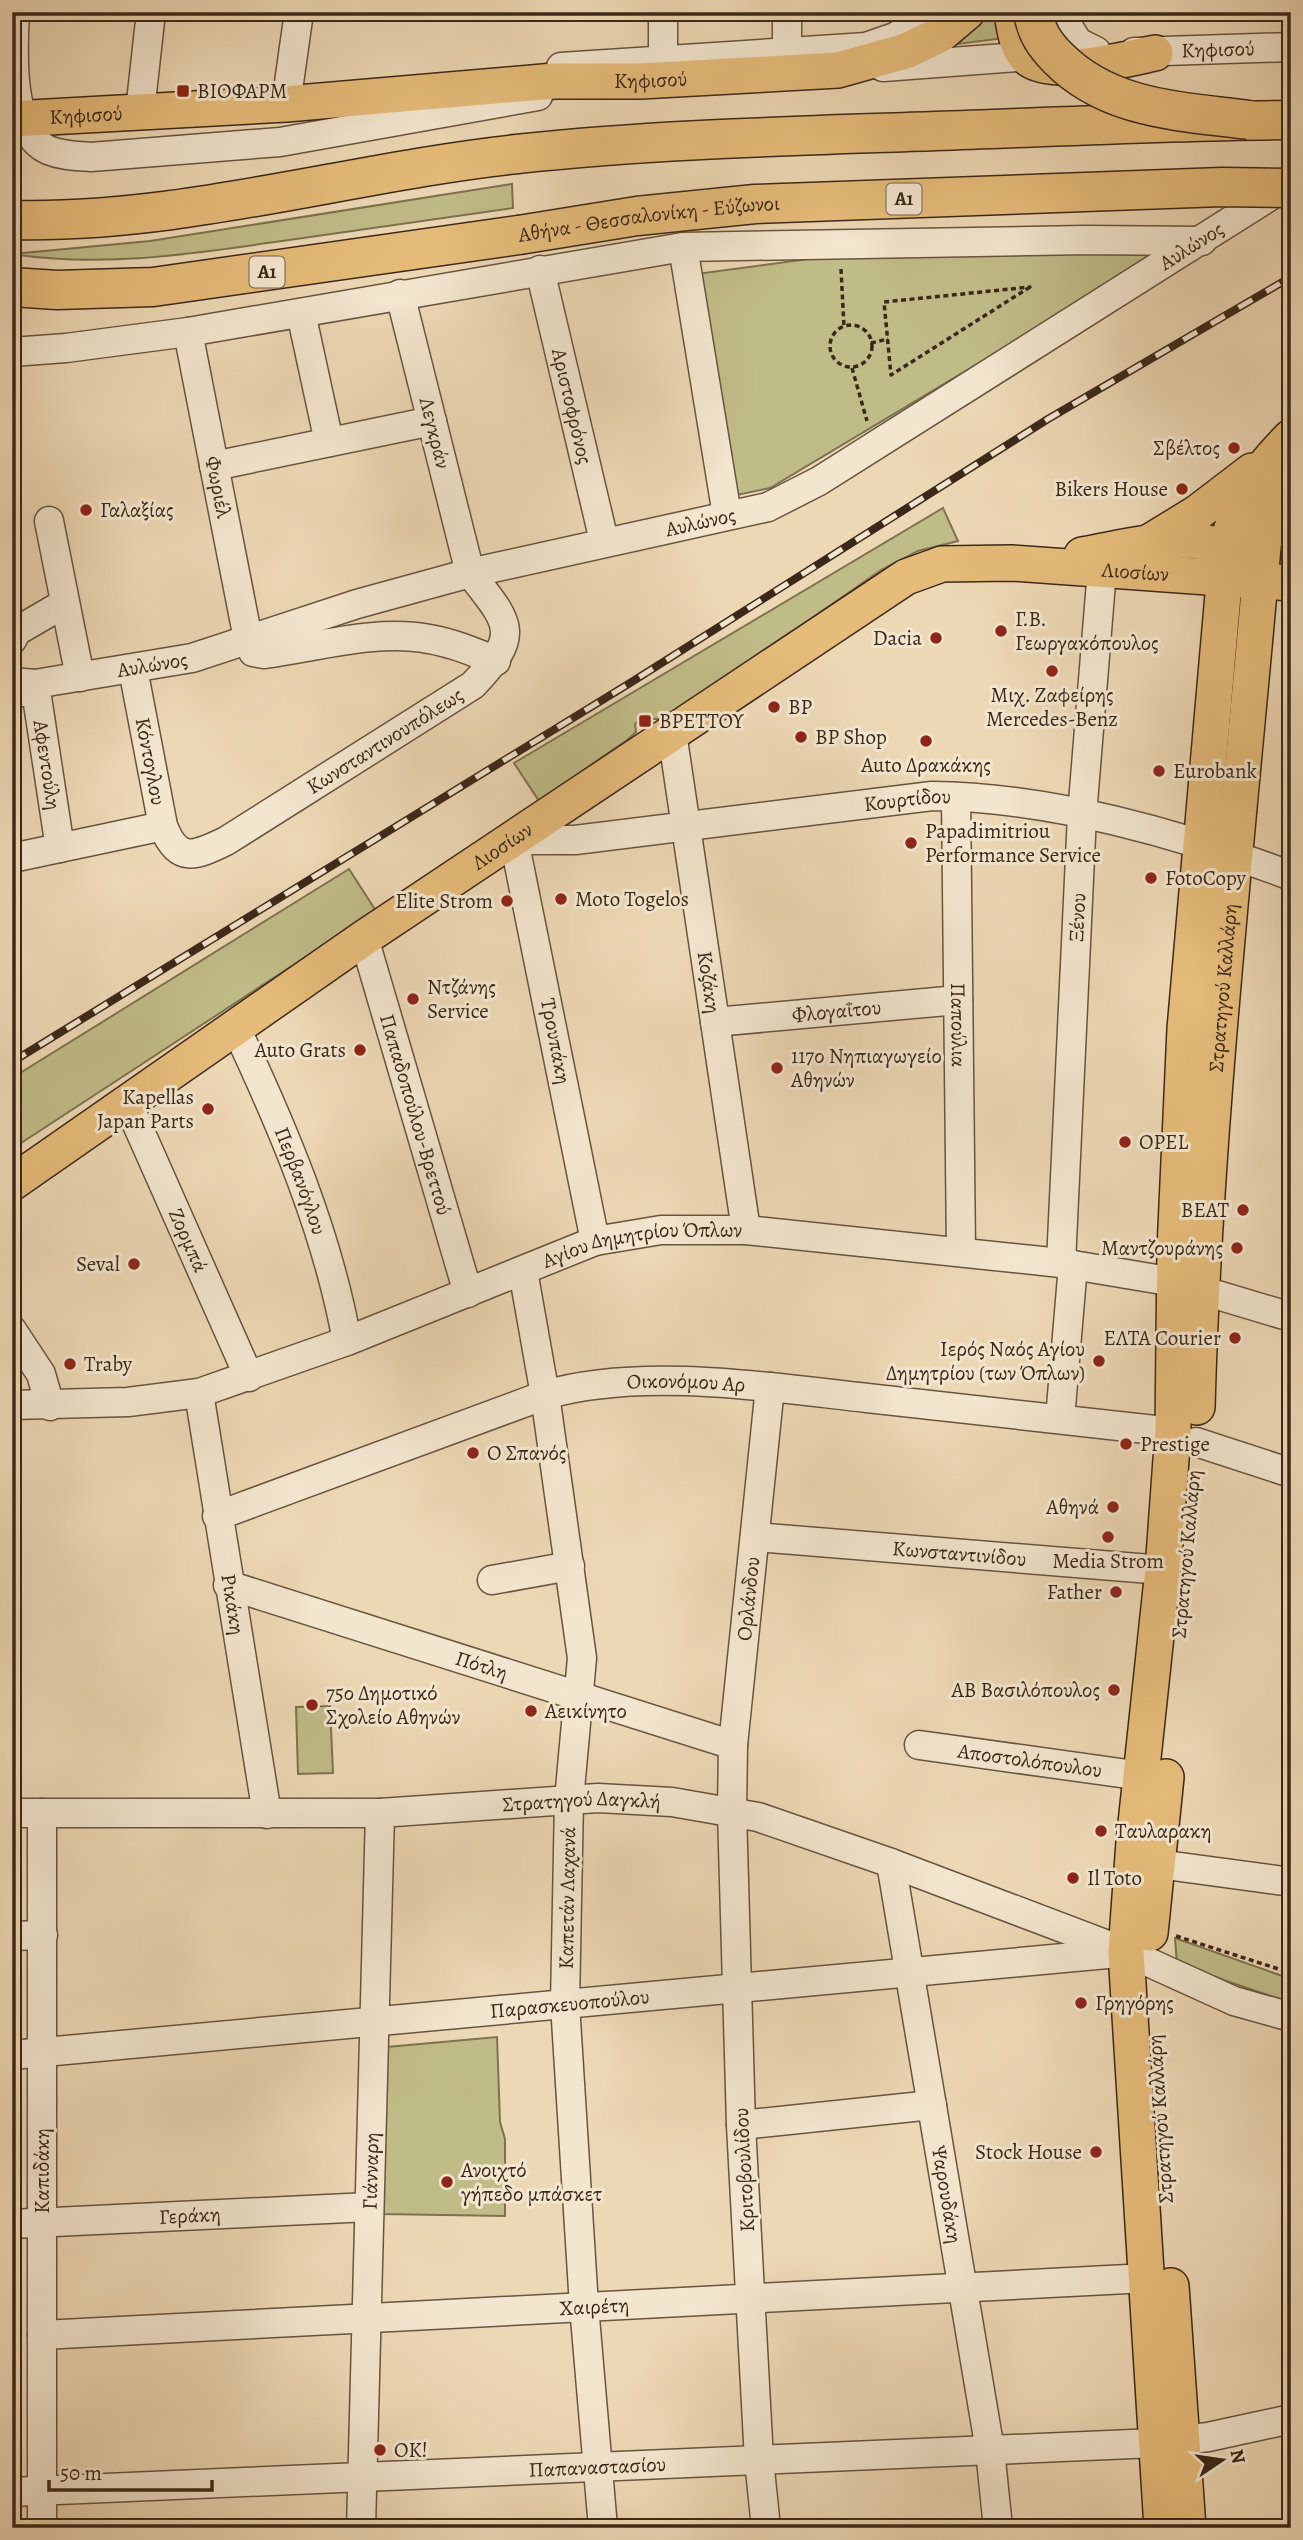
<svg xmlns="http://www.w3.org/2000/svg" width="1303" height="2540" font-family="Alegreya,serif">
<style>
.green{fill:#c0bc88;stroke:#7e7250;stroke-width:2}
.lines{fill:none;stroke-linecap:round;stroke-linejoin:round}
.minor-casing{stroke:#68543f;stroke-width:31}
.major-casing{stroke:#3b2818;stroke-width:38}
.highway-casing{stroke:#3b2818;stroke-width:41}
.path{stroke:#3b2818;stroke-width:3.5;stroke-dasharray:5 3.5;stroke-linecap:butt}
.minor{stroke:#f3e6cf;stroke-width:28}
.major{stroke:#e6bc7a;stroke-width:35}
.highway{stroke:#e6bc7a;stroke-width:38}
.rail-casing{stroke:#3b2818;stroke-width:8}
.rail{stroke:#f3e6cf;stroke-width:5;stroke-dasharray:16;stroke-linecap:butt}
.highway-bridge-casing{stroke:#3b2818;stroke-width:41;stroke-linecap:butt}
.highway-bridge{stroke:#e6bc7a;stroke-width:38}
.poi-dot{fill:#8f2418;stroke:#f3e6cf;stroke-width:2.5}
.labels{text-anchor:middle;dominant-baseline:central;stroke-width:6;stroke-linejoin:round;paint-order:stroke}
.shield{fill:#f3e6cf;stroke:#72614f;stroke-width:2}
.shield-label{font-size:19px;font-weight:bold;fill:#3b2818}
.street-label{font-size:21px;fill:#3b2818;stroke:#f3e6cf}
.poi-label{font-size:21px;fill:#3b2818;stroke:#f3e6cf;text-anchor:start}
</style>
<rect width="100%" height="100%" fill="#edd8b5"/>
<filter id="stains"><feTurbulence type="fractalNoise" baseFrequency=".00286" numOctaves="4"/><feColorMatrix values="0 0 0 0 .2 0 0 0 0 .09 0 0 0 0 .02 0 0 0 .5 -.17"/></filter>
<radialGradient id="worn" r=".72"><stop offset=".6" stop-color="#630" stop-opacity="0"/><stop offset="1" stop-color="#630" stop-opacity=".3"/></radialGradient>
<g class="green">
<path d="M990 12H1002L1005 38 958 44Z"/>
<path d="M512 184 513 208C436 219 359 230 282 241 192 254 102 268 12 254L150 241Z"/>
<path d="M1130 251 1147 256 1143 265 770 488 727 497 696 274 823 257Z"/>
<path d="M943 508 958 541 918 551 881 570 667 719H641L635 724 636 732 627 740 539 801 514 763Z"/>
<path d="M349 869 376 911 12 1149V1078Z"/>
<path d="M330 1706 333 1773 298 1774 296 1707Z"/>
<path d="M1175 1938 1291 1979V2003L1177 1964Z"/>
<path d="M497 2037 500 2122 505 2139V2216L380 2214 387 2047Z"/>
</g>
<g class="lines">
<defs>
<g id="minor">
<path d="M15 12C13 48 8 132 48 150 62 156 77 156 91 157L280 142 538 96"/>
<path d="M787 12V53"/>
<path d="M1059 12 1078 42 1096 51"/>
<path id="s1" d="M1134 52 1291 47"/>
<path d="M663 58V12"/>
<path d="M561 67 866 47 895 37 935 12"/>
<path d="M883 67 1045 55"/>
<path d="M286 104 299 12"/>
<path d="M140 111 151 12"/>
<path d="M683 247 727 515"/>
<path id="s2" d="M540 270 604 541"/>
<path d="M301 313 329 442"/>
<path id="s3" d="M188 332 248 639 253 652 264 654C317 647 376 629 429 639 453 643 474 652 496 661"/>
<path d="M12 352 66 348 188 332 683 247 1085 240 1202 241"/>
<path d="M214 466 432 421"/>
<path d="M49 521 80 677"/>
<path d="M12 640 17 631 65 603"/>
<path id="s4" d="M133 669 163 826C178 864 195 856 226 841L473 685C521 634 511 625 470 573L400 294"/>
<path id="s5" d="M12 682 35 684 192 658 357 604 470 573 768 507 819 481 1286 186"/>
<path id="s6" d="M21 692 35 684 60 848"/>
<path id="s7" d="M672 733 746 1230"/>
<path id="s8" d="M956 797 961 1251"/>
<path d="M12 858 163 826"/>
<path id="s9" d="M364 938 468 1293"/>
<path id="s10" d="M715 1022 958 1000"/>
<path id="s11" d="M236 1028C283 1128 327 1231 347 1341"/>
<path id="s12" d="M128 1104 249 1377"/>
<path id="s13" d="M595 1241 514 840H575L932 796C1050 797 1182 834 1291 876"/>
<path id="s14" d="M1061 1263 1082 815 1102 570"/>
<path d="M523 1271 545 1395 582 1658 569 1800 565 2004 584 2306 603 2528"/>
<path d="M12 1330 41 1374 50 1406"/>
<path id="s15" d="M199 1393 267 1814"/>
<path id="s16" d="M12 1405 128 1402 199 1393 347 1341 595 1241 661 1230H746L1061 1263 1174 1282 1291 1317"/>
<path d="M1060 1419 1073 1265"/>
<path d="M1196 1442 1291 1473"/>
<path id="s17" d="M217 1516 545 1395C641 1367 768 1387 867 1398 969 1409 1071 1420 1173 1432"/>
<path id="s18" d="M755 1537 1163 1570"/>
<path d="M492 1580 570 1566"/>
<path id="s19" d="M228 1585 733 1745"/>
<path id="s20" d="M919 1745 1142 1776"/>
<path id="s21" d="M12 1813H380L598 1798 672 1802 758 1817 891 1863 1126 1952 1234 2001 1291 2017"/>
<path id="s22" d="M891 1863 990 2450 998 2528"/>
<path d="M1158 1864 1291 1882"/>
<path d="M12 1936 43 1935"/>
<path id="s23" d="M12 2055 1118 1953"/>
<path d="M741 2125 932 2105"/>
<path id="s24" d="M12 2224 369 2207"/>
<path id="s25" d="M42 2335 1147 2278"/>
<path id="s26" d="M12 2492 1155 2443 1208 2437 1291 2419"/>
<path d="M42 2528V1813"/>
<path id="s27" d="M361 2528 380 1813"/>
<path id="s28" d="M766 2528 759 2460 741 2125 732 1811 733 1745 770 1387"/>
</g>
<g id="major">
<path d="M1012 12C1014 26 1016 42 1024 54 1043 81 1127 59 1155 53"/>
<path id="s29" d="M12 119 286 104 554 81H640L838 70 906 51 941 34 967 12"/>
<path d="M1148 543 1197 513 1252 471"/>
<path d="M1082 555C1124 548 1182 530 1224 548 1232 551 1238 560 1245 566"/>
<path id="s30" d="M12 1183 364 938 906 577 942 564 1012 563 1291 583"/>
<path id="s31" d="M1197 1407C1205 1119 1238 834 1263 547L1266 523 1291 483"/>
<path d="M1150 1933 1166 1777"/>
<path d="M1171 2286 1188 2528"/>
<path d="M1162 2528 1126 1952 1134 1842 1163 1570 1173 1432 1175 1249 1185 1029 1227 549C1236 501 1257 471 1291 437"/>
</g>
<g id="highway">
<path d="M12 220C183 224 349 172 517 154 656 139 796 136 936 131 1054 127 1172 121 1291 120"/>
<path d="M12 287 57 290 153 287 519 235"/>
</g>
</defs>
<use href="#minor" class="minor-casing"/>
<use href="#major" class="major-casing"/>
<use href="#highway" class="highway-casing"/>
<g class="path">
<path d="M841 269 844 327"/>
<path d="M1030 287 891 375 884 302Z"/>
<circle cx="851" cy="346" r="21"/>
<path d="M871 343 888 339"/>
<path d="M852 368 867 421"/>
<path d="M1176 1936 1291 1973"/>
</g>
<use href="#minor" class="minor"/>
<use href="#major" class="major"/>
<use href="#highway" class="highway"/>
<defs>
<path id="rail" d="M12 1062 630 683 1048 419 1291 277"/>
</defs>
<use href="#rail" class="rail-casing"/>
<use href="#rail" class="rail"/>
<defs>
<g id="highway-bridge">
<path d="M1033 12C1036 32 1045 45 1058 58 1109 110 1181 111 1249 120"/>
<path id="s32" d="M519 235 637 216 755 204 1222 187 1291 188"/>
</g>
</defs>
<use href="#highway-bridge" class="highway-bridge-casing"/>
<use href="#highway-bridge" class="highway-bridge"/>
</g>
<g class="poi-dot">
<rect x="176" y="84" width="14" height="14" rx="3.5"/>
<circle cx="1234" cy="448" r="7"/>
<circle cx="1182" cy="489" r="7"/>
<circle cx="86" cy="510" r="7"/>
<circle cx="1001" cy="631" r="7"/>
<circle cx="936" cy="638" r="7"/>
<circle cx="1052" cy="671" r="7"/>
<circle cx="774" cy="707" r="7"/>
<rect x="638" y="714" width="14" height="14" rx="3.5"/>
<circle cx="801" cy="737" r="7"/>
<circle cx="926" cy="741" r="7"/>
<circle cx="1159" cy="771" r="7"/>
<circle cx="911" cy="843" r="7"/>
<circle cx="1151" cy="878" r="7"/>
<circle cx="561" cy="899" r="7"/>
<circle cx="507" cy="901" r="7"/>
<circle cx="413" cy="999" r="7"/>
<circle cx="360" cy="1050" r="7"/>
<circle cx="777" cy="1068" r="7"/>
<circle cx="208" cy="1109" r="7"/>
<circle cx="1125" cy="1142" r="7"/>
<circle cx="1243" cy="1210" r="7"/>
<circle cx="1237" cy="1248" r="7"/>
<circle cx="134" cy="1264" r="7"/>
<circle cx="1235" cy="1338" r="7"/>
<circle cx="1099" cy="1361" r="7"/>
<circle cx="70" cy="1364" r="7"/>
<circle cx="1126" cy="1444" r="7"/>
<circle cx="473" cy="1453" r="7"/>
<circle cx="1113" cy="1507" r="7"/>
<circle cx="1108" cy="1537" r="7"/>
<circle cx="1116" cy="1592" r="7"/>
<circle cx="1114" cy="1690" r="7"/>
<circle cx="312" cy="1705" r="7"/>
<circle cx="531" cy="1711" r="7"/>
<circle cx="1101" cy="1831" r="7"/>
<circle cx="1073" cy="1878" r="7"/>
<circle cx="1081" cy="2003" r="7"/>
<circle cx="1096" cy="2152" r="7"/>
<circle cx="447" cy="2182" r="7"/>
<circle cx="380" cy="2450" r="7"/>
</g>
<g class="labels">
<g class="shield">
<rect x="886.5" y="183.5" width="35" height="31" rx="5"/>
<rect x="249.5" y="256.5" width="35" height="31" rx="5"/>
</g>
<g class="shield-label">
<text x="904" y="199">Α1</text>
<text x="267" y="272">Α1</text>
</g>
<g class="street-label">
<text stroke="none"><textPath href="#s1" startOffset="84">Κηφισού</textPath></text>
<text stroke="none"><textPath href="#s29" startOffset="640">Κηφισού</textPath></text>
<text stroke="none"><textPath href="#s29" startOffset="74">Κηφισού</textPath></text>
<text stroke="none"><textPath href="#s32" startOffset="131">Αθήνα - Θεσσαλονίκη - Εύζωνοι</textPath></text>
<text stroke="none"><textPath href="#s5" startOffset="1276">Αυλώνος</textPath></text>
<text stroke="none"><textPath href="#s2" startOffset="140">Αριστοφρόνος</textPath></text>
<text transform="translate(435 433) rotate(76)">Λεγκράν</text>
<text stroke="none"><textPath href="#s3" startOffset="158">Φωριέλ</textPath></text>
<text stroke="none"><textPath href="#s5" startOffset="709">Αυλώνος</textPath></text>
<text stroke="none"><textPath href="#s30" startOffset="1312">Λιοσίων</textPath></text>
<text stroke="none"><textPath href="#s5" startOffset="142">Αυλώνος</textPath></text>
<text stroke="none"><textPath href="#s4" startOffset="427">Κωνσταντινουπόλεως</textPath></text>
<text stroke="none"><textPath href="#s4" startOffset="94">Κόντογλου</textPath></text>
<text stroke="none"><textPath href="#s6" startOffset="98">Αφεντούλη</textPath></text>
<text stroke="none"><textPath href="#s13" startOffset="805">Κουρτίδου</textPath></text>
<text stroke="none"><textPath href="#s30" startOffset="595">Λιοσίων</textPath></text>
<text stroke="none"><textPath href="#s14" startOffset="346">Ξένου</textPath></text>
<text stroke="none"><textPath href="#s7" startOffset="252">Κοζάκη</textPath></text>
<text stroke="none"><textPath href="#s31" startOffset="420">Στρατηγού Καλλάρη</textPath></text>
<text stroke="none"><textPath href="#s10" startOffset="122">Φλογαΐτου</textPath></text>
<text stroke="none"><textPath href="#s8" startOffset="228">Παπούλια</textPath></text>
<text transform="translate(556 1041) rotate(79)">Τρουπάκη</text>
<text stroke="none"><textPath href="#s9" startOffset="184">Παπαδοπούλου-Βρεττού</textPath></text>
<text stroke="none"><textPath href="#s11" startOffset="166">Περβανόγλου</textPath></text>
<text stroke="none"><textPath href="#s12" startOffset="149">Ζορμπά</textPath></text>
<text stroke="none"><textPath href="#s16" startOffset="658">Αγίου Δημητρίου Όπλων</textPath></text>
<text stroke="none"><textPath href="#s17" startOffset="492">Οικονόμου Αρ</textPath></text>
<text stroke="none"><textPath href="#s18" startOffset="205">Κωνσταντινίδου</textPath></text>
<text transform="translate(1186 1554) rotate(-85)">Στρατηγού Καλλάρη</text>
<text stroke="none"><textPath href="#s28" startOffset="931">Ορλάνδου</textPath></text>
<text stroke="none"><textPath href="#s15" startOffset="214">Ρικάκη</textPath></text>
<text stroke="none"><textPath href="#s19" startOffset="266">Πότλη</textPath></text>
<text stroke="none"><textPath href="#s20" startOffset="112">Αποστολόπουλου</textPath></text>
<text stroke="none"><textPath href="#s21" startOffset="570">Στρατηγού Δαγκλή</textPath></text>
<text transform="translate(567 1898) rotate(-89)">Καπετάν Λαχανά</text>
<text stroke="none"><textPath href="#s23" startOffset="560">Παρασκευοπούλου</textPath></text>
<text transform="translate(1160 2119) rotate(-94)">Στρατηγού Καλλάρη</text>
<text stroke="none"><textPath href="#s27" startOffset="357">Γιάνναρη</textPath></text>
<text transform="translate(744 2170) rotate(-93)">Κριτοβουλίδου</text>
<text transform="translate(42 2171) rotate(-90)">Καπιδάκη</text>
<text stroke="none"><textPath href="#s22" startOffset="336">Ψαρουδάκη</textPath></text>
<text stroke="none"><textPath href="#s24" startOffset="178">Γεράκη</textPath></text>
<text stroke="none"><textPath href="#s25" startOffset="553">Χαιρέτη</textPath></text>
<text stroke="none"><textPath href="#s26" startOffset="586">Παπαναστασίου</textPath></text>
</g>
<g class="poi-label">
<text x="197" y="91">ΒΙΟΦΑΡΜ</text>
<text x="1220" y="448" text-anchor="end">Σβέλτος</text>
<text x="1168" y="489" text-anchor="end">Bikers House</text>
<text x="100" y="510">Γαλαξίας</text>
<text x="1015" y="619">Γ.Β.<tspan x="1015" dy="24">Γεωργακόπουλος</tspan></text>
<text x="922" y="638" text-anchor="end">Dacia</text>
<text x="1052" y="695" text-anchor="middle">Μιχ. Ζαφείρης<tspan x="1052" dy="24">Mercedes-Benz</tspan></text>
<text x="788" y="707">BP</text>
<text x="659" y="721">ΒΡΕΤΤΟΥ</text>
<text x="815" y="737">BP Shop</text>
<text x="926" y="765" text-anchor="middle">Auto Δρακάκης</text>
<text x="1173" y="771">Eurobank</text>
<text x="925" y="831">Papadimitriou<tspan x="925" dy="24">Performance Service</tspan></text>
<text x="1165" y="878">FotoCopy</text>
<text x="575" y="899">Moto Togelos</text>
<text x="493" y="901" text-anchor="end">Elite Strom</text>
<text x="427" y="987">Ντζάνης<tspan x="427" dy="24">Service</tspan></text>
<text x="346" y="1050" text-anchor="end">Auto Grats</text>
<text x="791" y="1056">117ο Νηπιαγωγείο<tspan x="791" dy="24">Αθηνών</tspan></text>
<text x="194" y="1097" text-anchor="end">Kapellas<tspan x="194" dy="24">Japan Parts</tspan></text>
<text x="1139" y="1142">OPEL</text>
<text x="1229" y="1210" text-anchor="end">ΒΕΑΤ</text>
<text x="1223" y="1248" text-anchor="end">Μαντζουράνης</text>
<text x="120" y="1264" text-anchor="end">Seval</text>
<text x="1221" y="1338" text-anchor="end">ΕΛΤΑ Courier</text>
<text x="1085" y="1349" text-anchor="end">Ιερός Ναός Αγίου<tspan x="1085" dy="24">Δημητρίου (των Όπλων)</tspan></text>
<text x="84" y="1364">Traby</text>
<text x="1140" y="1444">Prestige</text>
<text x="487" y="1453">Ο Σπανός</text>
<text x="1099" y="1507" text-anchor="end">Αθηνά</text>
<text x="1108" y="1561" text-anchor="middle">Media Strom</text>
<text x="1102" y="1592" text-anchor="end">Father</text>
<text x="1100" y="1690" text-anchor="end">AB Βασιλόπουλος</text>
<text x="326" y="1693">75ο Δημοτικό<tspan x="326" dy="24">Σχολείο Αθηνών</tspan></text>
<text x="545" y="1711">Αεικίνητο</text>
<text x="1115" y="1831">Ταυλαρακη</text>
<text x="1087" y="1878">Il Toto</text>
<text x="1095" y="2003">Γρηγόρης</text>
<text x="1082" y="2152" text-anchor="end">Stock House</text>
<text x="461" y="2170">Ανοιχτό<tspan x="461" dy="24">γήπεδο μπάσκετ</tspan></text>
<text x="394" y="2450">OK!</text>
</g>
</g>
<rect width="1303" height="2540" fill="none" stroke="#edd8b5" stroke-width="42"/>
<rect x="14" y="14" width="1275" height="2512" fill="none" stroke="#3b2818" stroke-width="3.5"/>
<rect x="21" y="21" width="1261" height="2498" fill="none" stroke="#3b2818" stroke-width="2"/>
<g transform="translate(1222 2460) rotate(77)" stroke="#f3e6cf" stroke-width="5" paint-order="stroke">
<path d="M0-5L12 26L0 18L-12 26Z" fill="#3b2818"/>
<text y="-10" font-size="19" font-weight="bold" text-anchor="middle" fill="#3b2818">N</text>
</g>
<path d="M49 2480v10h163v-10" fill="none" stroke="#3b2818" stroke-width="3.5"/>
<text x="60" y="2480" font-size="21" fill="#3b2818" stroke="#f3e6cf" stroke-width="5" paint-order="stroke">50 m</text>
<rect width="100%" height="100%" filter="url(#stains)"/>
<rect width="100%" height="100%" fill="url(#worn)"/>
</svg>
